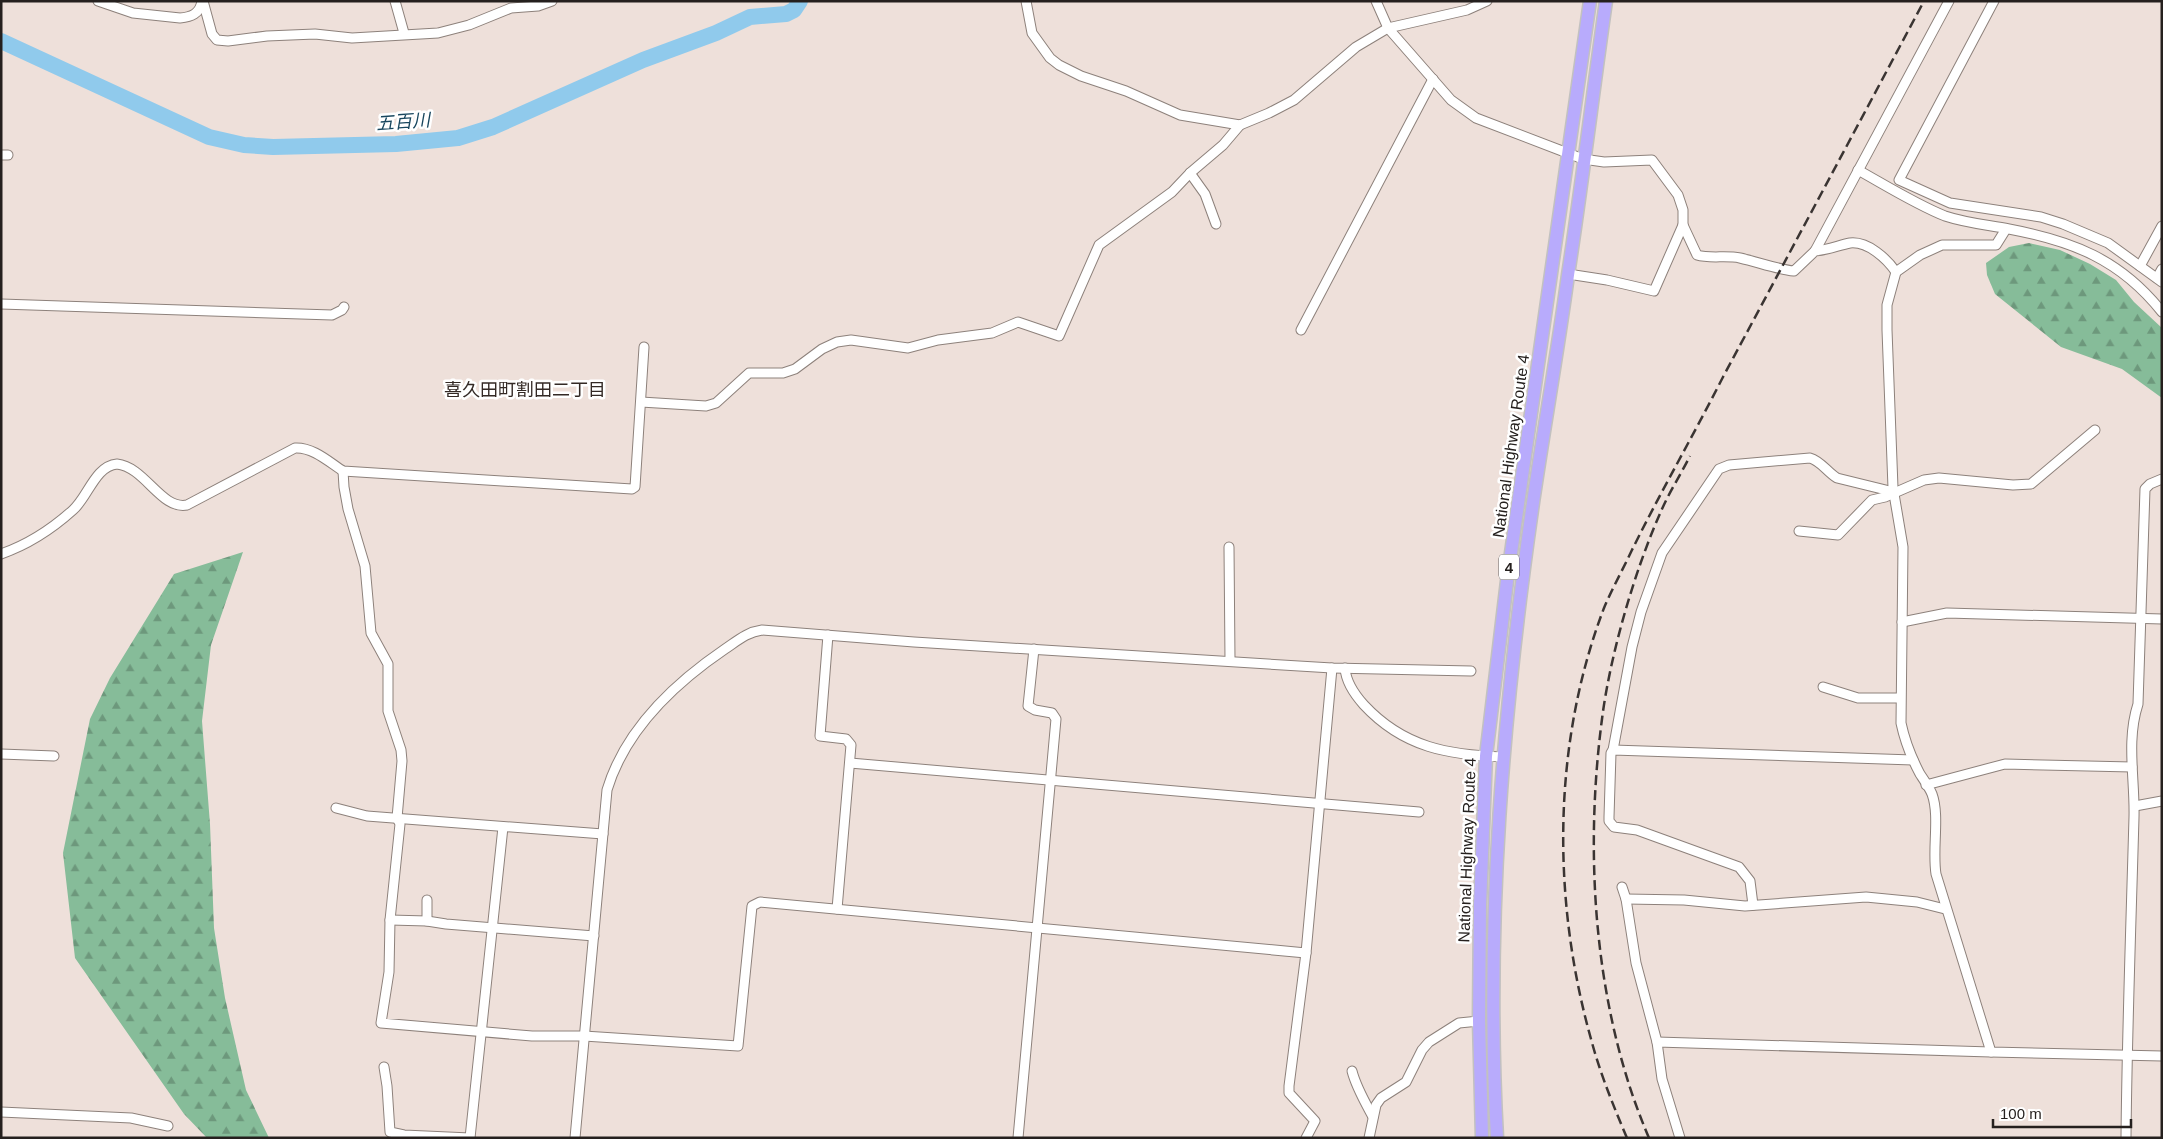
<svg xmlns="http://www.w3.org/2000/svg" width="2163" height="1139" font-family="Arial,'Noto Sans JP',sans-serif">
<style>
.forest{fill:url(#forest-firs)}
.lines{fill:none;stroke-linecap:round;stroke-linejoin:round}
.river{stroke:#90caec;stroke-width:16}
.minor-casing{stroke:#8d817b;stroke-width:11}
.highway-casing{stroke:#c2c1c0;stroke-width:15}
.minor{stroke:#fff;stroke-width:9}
.highway{stroke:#b8abfc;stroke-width:12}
.rail{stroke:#3a3432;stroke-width:2.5;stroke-dasharray:10 5;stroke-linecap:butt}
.labels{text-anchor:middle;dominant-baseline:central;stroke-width:5;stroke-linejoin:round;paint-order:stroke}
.shield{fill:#fff;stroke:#666362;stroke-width:1}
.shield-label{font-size:15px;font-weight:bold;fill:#25201e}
.street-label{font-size:16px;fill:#25201e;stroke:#fff}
.water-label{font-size:18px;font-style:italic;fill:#18465e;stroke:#fff}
.neighbourhood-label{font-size:18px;fill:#332925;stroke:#fff}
</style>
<defs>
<pattern id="forest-firs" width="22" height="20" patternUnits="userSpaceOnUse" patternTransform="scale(1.25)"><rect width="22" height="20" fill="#86bc99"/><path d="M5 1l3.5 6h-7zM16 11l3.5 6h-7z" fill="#6d987c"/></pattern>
</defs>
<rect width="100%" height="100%" fill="#eee0da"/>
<g class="forest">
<path d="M2029 243 2060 250 2090 264 2116 280 2134 302 2162 328V398L2122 369 2061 347 1995 294 1987 275 1986 263 2009 247Z"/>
<path d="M243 552 211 645 202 721 210 824 214 928 225 998 246 1090 269 1138H207L184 1114 75 958 63 853 90 719 110 678 174 574Z"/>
</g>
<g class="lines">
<path class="river" d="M1 41 209 137 244 145 273 147 396 144 458 138 493 127 643 60 716 33 750 17 786 14 794 10 800 1"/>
<defs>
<g id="minor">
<path d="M98 1 133 13 180 18C191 17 200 14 202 1"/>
<path d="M203 1 212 34 217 40 228 41 267 36 315 34 352 38 438 33 469 25 511 8 538 6 552 1"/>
<path d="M395 1 404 33"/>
<path d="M1026 1 1032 33 1050 58 1059 65 1081 76 1126 91 1180 115 1240 125 1269 113 1294 100 1356 47 1388 28 1467 10 1487 1"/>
<path d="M1376 1 1388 28 1451 100 1476 118 1583 159 1604 162 1652 160 1678 195 1683 210V225L1697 255C1710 259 1726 255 1740 258 1758 262 1776 269 1794 271L1815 251C1829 250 1839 245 1850 243 1868 241 1887 259 1896 272L1887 305V330L1893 488 1903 547 1901 723C1905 742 1911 757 1920 774 1924 780 1929 787 1932 794 1940 816 1932 849 1936 874L1991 1052 2162 1056"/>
<path d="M1994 1 1899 180 1950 203 2041 217 2063 224 2108 243 2162 282"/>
<path d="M1 155H8"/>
<path d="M1858 170C1885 185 1917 205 1945 216 1966 223 1988 225 2009 229 2072 241 2120 259 2162 312"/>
<path d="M1190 173 1205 194 1216 224"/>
<path d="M1815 251 1949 1"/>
<path d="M2140 266 2162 226"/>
<path d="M1896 272 1920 255 1942 245H1996L2006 229"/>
<path d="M1568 274 1607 280 1654 291 1683 225"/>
<path d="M2157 278 2162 269"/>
<path d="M1 304 332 315 342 310 344 307"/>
<path d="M1301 330 1433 79"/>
<path d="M641 402 706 406 716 403 749 373H783L795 369 822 349 837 342 851 340 908 348 938 340 992 333 1018 322 1059 336 1099 245 1172 192 1190 173 1223 145 1240 125"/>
<path d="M343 471 344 487 348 509 365 566 371 633 388 664V711L401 750 402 761 397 818 400 824 390 920 389 972 381 1023 532 1036H584L738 1046 752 906 760 902 1306 953"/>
<path d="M1799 531 1838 535 1872 500 1885 497 1924 480 1939 478 2013 485 2031 484 2095 430"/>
<path d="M1229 547 1230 660"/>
<path d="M1 554C27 545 53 528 73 510 88 497 95 466 117 464 145 467 161 510 187 505L295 448C313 447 329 462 343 471L632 489 635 487 644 347"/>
<path d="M1902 622 1947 613 2162 619"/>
<path d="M828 635 820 736 846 739 851 745 837 909"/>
<path d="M1345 668C1346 683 1355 695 1364 705 1404 748 1449 755 1504 757"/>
<path d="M1823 687 1858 698H1900"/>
<path d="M1613 750 1632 647 1641 612 1662 553 1719 469 1729 465 1810 458C1821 461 1827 472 1837 478L1894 492"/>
<path d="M1 754 54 756"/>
<path d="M850 763 1419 812"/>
<path d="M1926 785 2005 764 2132 767"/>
<path d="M2135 806 2162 801"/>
<path d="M336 808 367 816 603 834"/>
<path d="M1622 887 1626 899 1636 963 1657 1042"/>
<path d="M1626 899 1684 900 1745 906 1866 897 1917 902 1945 909"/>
<path d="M427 900V921"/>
<path d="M1753 905 1750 881 1739 867 1637 830 1614 827 1609 821V817L1611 753 1613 750 1913 760"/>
<path d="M390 920 427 921 446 924 594 936"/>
<path d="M384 1067 387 1086 390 1132 404 1135 470 1138"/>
<path d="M1352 1071C1356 1087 1365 1102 1373 1117"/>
<path d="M1 1112 131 1118 168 1126"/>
<path d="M470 1138 503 827"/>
<path d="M575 1138 607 790C625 730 675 683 725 649 737 641 747 632 762 630L914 642 1332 668 1471 671"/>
<path d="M1018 1138 1056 719 1052 713 1035 710 1028 706 1034 649"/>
<path d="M1306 1138 1315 1121 1289 1093V1086L1306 953 1332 668"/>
<path d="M1369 1138 1376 1105 1381 1098 1406 1082 1422 1050 1429 1042 1459 1023 1479 1021"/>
<path d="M1680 1138 1662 1079 1657 1042 1991 1052"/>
<path d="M2126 1138C2127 1031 2131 924 2134 817 2135 779 2126 741 2138 704L2145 489 2150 484 2162 479"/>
</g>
<g id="highway">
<path d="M1482 1138 1479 1021 1480 905 1486 756 1507 581 1590 1"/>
<path d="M1497 1138C1485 923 1503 708 1534 496 1545 422 1558 349 1568 275 1582 184 1593 92 1606 1"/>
</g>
</defs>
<use href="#minor" class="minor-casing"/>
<use href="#highway" class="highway-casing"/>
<use href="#minor" class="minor"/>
<use href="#highway" class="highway"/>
<g class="rail">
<path d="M1627 1138C1613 1105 1600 1073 1591 1039 1552 900 1552 744 1604 608 1612 589 1622 571 1631 552 1660 493 1693 436 1723 377 1790 252 1857 127 1924 1"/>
<path d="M1649 1138C1594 1010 1584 856 1602 719 1610 655 1635 569 1662 509 1670 491 1681 474 1690 456"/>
</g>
</g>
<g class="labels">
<rect class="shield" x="1499" y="554.5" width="20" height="25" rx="4"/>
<g class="shield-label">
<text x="1509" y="567">4</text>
</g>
<g class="street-label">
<text transform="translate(1511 446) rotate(-82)">National Highway Route 4</text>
<text transform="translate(1467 850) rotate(-88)">National Highway Route 4</text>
</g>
<g class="water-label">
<text transform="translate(403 122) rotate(-4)">五百川</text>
</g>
<g class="neighbourhood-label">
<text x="525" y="390">喜久田町割田二丁目</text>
</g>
</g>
<rect width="2163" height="1139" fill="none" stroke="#25201e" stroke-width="5"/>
<path d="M1993 1119v8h138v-8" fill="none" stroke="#25201e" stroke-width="2.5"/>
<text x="2000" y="1119" font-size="15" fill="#25201e" stroke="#ffffff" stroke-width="4" paint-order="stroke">100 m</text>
</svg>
